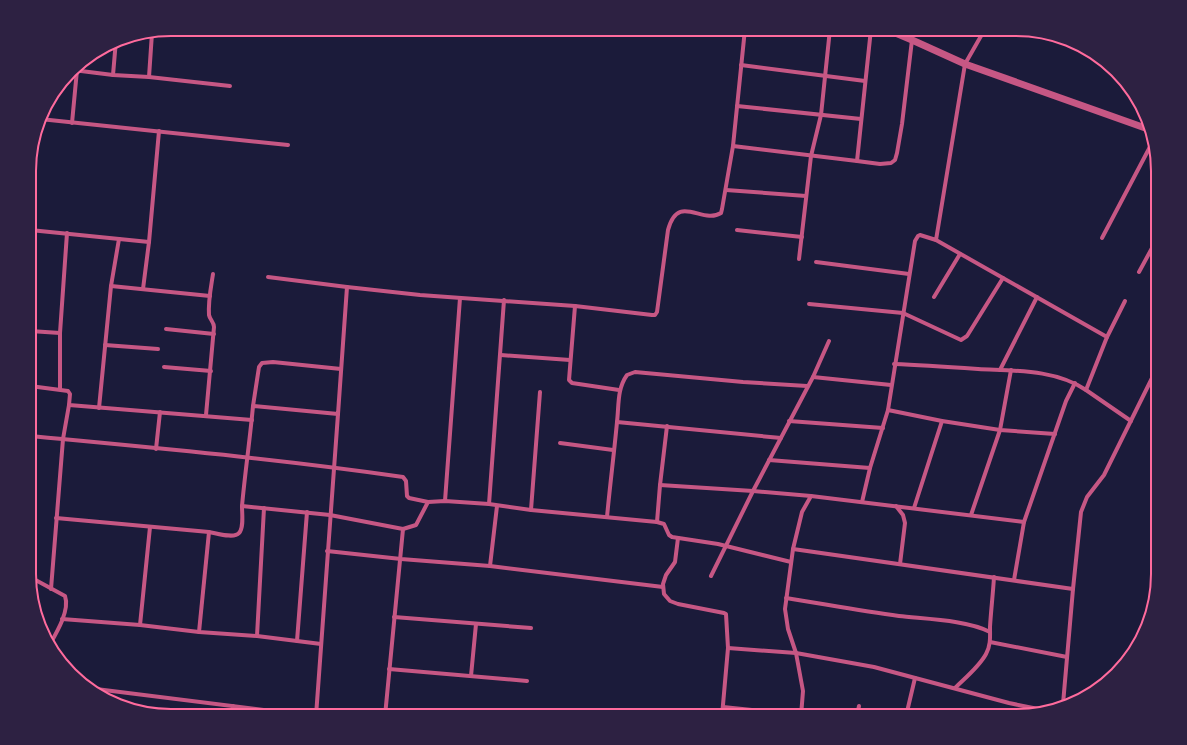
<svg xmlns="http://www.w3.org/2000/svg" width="1187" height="745" font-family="Ubuntu,sans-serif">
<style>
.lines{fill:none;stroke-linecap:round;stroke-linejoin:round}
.service{stroke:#c65784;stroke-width:2.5}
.minor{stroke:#c65784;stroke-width:4}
.tertiary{stroke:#c65784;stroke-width:7}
.rim{fill:none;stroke:#ff6b9d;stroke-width:2}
</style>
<rect width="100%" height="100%" fill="#1b1b3a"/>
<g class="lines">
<path class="service" d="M445 31V29"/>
<g class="minor">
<path d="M741 65 865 81"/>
<path d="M73 70 113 75 149 77 230 86"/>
<path d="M113 75 116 40"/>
<path d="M149 77 152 33"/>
<path d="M737 106 861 119"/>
<path d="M40 119 288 145"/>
<path d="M72 123 77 70"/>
<path d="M733 146 857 161 880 164 891 163 895 160 897 153 902 124 912 40"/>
<path d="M857 161 871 29"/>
<path d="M726 190 806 196"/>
<path d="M30 230 149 242"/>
<path d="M737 230 802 237"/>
<path d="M1102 238 1152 143"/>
<path d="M799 259 811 156 821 115 830 29"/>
<path d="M816 262 909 274"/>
<path d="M1139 272 1158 237"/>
<path d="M268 277 347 287"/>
<path d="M111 286 210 296"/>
<path d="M143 289 149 242 159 131"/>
<path d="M934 297 960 254"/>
<path d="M809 304 903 313 961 340 967 336 1003 278"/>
<path d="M575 306 569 380 572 383 619 390"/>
<path d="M166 329 214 334"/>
<path d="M30 331 60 333"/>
<path d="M1107 337 1125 301"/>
<path d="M105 345 158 349"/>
<path d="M501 355 570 360"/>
<path d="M894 364C922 365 950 367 978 369 1014 371 1055 369 1086 390L1107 337 936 240"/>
<path d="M164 367 211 371"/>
<path d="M1000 370 1037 297"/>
<path d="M813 377 891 385"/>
<path d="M30 386 68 391 70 394 69 405 252 420"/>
<path d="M60 389V333L67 233"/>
<path d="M1086 390 1131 421"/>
<path d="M253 406 259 367 262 363 273 362 341 369"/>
<path d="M99 408 111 286 119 239"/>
<path d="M888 410 942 421 1000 430 1055 434"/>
<path d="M206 415 214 327C214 322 210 320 209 315 208 301 211 287 213 274"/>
<path d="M789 421 883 428"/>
<path d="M617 422 781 438"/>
<path d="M30 436C155 448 279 459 403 477L406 481 407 496 409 498 428 502 445 501 489 504 531 510 657 522 664 524 669 535 672 537 718 544 791 562"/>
<path d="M560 443 613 450"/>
<path d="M156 449 160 412"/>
<path d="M769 460 870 468 888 410 915 241 918 236 920 235 936 240 965 64 985 29"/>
<path d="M660 485 753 491 811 496 1024 522"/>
<path d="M445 501 460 298"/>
<path d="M862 502 870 468"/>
<path d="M489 504 504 300"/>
<path d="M242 506 330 515 403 529"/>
<path d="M896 506 903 515 905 523 900 564"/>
<path d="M914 508 942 421"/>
<path d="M531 510 540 392"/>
<path d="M971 515 1000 430 1011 370"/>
<path d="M607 517C610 485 614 454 617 422 619 405 617 389 627 375L635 372 743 382 807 386"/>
<path d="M56 518 209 532C216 533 234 539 239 533 244 528 242 514 242 506 245 473 250 439 253 406L338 414 347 287 420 295 575 306 652 315H655L657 312 668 230C678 192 702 225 721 213L722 209 733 146 745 29"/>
<path d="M657 522 660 485 667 426"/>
<path d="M678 538 675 562 666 575 663 584 664 594 670 601 678 604 724 613 726 614 728 648 722 716"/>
<path d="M793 549 1073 589"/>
<path d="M327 551 401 559 490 566 663 587"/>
<path d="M490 566 497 506"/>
<path d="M711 576 753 491 813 377 829 341"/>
<path d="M30 577 65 596C70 610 57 632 50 644"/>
<path d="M1014 580 1024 522 1066 401 1075 383"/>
<path d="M51 589 63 439 69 405"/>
<path d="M786 598C824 604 861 611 899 616 925 619 968 620 990 632"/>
<path d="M394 617 531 628"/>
<path d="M62 619 140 625 199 632 257 636 321 644"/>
<path d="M140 625 150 527"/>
<path d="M199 632 209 532"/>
<path d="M257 636 264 508"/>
<path d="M297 641 307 512"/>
<path d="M990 642 1067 657"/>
<path d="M728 648 796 653 874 667 1009 703 1043 710"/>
<path d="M389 669 527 681"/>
<path d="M471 676 476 624"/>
<path d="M88 688 311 716"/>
<path d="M955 688C965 678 979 667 986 654 991 645 990 636 990 627 991 610 993 594 994 577"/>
<path d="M1063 704 1073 589 1081 512 1087 497 1104 475 1158 366"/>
<path d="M723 707 801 715"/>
<path d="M232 716 233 706"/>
<path d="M316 716 338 414"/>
<path d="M385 716 403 529 416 525 428 502"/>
<path d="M801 716 803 691 796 653 788 629 785 609 793 549 802 512 811 496"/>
<path d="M857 716 859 706"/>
<path d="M906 716 915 678"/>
</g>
<path class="tertiary" d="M886 29 912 40 965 64 1148 129"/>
</g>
<path d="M0 0H1187V745H0ZM171 36H1016A135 135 0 0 1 1151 171V574A135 135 0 0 1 1016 709H171A135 135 0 0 1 36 574V171A135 135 0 0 1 171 36Z" fill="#2d2142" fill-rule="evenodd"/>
<path class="rim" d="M171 36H1016A135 135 0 0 1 1151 171V574A135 135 0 0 1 1016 709H171A135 135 0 0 1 36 574V171A135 135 0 0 1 171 36Z"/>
</svg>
